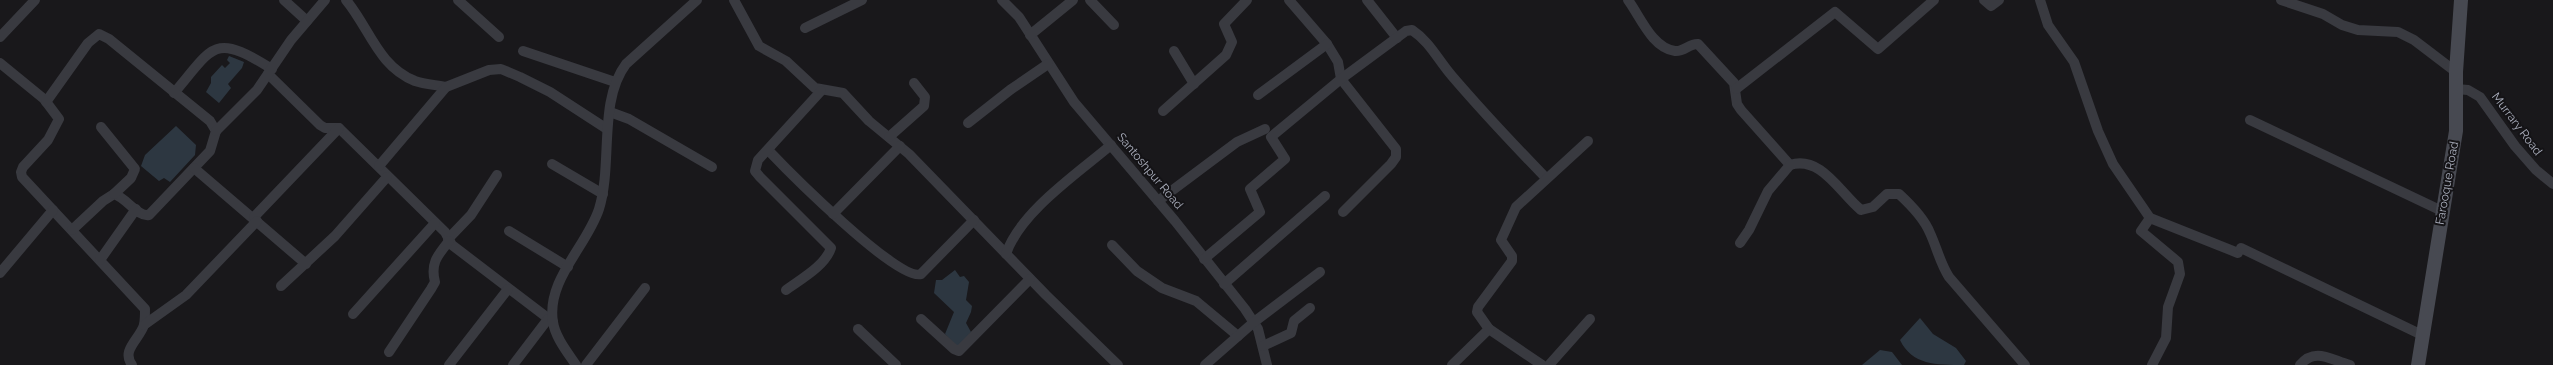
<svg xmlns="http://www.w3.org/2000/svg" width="2553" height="365" font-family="Raleway,sans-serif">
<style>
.water{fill:#2d3741}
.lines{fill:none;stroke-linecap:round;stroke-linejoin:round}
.minor{stroke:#393a40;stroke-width:10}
.secondary{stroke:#474951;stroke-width:14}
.labels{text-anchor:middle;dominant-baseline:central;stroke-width:4;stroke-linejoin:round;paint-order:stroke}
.street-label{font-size:12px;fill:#aaaebc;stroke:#141316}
</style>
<rect width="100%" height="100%" fill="#19181b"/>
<g class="water">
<path d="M229 56 244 62 242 68 228 84 231 88 219 103 206 92 211 83V77L222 65 225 68 230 63 227 60Z"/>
<path d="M176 126 196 145 195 155 170 182 164 178 159 181 141 166 145 155Z"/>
<path d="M955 270 960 277 964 276 969 282 966 300 972 306 971 312 966 323 971 332 961 345H955L945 334 954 312 934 293 936 280H942Z"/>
<path d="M1920 318 1933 334 1956 348 1966 361 1964 365C1936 365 1912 365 1900 340Z"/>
<path d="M1880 350 1892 352 1902 365H1862Z"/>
</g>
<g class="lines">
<g class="minor">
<path d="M284 0 307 21"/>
<path d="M346 0C370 29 378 66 415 81 424 84 436 85 446 87"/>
<path d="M458 0 499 37"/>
<path d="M734 0 759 46 786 61 815 88 843 93 869 121 909 154 1046 295 1118 365"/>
<path d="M1002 0 1019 17 1074 102 1175 221 1245 309 1258 329 1267 365"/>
<path d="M1090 0 1114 25"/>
<path d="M1289 0 1327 44 1338 62 1341 79 1396 149V157L1391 164 1343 212"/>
<path d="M1367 0 1397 38"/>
<path d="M1628 0C1640 16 1652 48 1675 51 1684 52 1690 43 1698 44L1734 83 1737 104 1741 110 1790 165"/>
<path d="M1984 0 1991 6 1999 0"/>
<path d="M2040 0 2048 25 2074 62 2098 131 2113 164 2150 218 2238 253"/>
<path d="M2281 0 2323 14 2342 25 2358 30 2398 32 2414 40 2456 72"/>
<path d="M805 28 862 0"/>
<path d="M1030 35 1073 0"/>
<path d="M0 37 35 0"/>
<path d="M523 51 615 82"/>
<path d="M1174 51 1194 84"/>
<path d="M0 63 44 99 59 119 48 140 23 167 21 172 22 177 145 309C145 314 145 320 144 325 139 340 121 350 132 365"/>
<path d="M268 74 320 125 325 128H339L445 232 452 245 553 322"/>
<path d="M1736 89 1835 12 1878 49 1934 0"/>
<path d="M2456 89 2468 90 2480 97 2515 146 2536 170 2553 184"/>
<path d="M174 93C214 46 213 32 272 69"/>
<path d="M1258 95 1327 44"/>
<path d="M46 102 88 43 99 34 109 39 210 121 216 131 210 151 149 215C137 217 127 198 114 194L103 201 72 230"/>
<path d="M1163 111 1226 55 1232 42 1224 24 1247 0"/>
<path d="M610 112 629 119 712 167"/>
<path d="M2250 120 2442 211"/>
<path d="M968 123 1010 90 1048 64"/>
<path d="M101 127 135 169 131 178 114 194"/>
<path d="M216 131 257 90 291 40 325 0"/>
<path d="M889 137 924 106 925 97 914 83"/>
<path d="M768 150C787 170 899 283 921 274L974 220"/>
<path d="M552 164 603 194"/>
<path d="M379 166 446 87 489 70 501 69 520 77 550 92 607 129"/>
<path d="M194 168 306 264"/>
<path d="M1158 201 1237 142 1265 129"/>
<path d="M833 214 900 146"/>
<path d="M254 217 339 128"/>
<path d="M2150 218 2141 231 2178 262 2180 274 2168 307 2166 338 2152 365"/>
<path d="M509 231 568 267"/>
<path d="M448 239 471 215 497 175"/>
<path d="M1740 243 1749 230 1768 191 1790 165C1821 155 1840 193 1861 210L1873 207 1887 194H1899C1911 205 1924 218 1930 233 1937 248 1940 263 1949 277L2025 365"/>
<path d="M1112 245 1137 271 1162 288 1196 301 1238 336"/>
<path d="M2241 248 2422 335"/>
<path d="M1006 254C1020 212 1078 173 1111 145"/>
<path d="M1204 259 1260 212 1250 189 1285 159 1271 137 1341 79 1406 31 1412 30C1430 42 1438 60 1452 76 1482 111 1514 145 1546 178"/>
<path d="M100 260 136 209"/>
<path d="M0 273 53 210"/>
<path d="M1224 284 1325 196"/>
<path d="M281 286 335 236 387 177"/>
<path d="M786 290C801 279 825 266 831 248L760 177 755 171 758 160 821 91"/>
<path d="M353 314 435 223"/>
<path d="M921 319 954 349 959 351 1030 279"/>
<path d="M144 325 186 295 257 221"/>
<path d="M858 329 896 365"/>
<path d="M1489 329 1542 365"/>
<path d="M1263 346 1291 333 1294 321 1310 308"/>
<path d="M389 352 431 289 435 282C430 263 438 255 449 241"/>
<path d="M449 365 508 289"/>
<path d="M513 365 548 319"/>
<path d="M576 365C568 353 555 337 553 322 546 280 587 246 599 209 613 164 598 101 626 64L697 0"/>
<path d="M586 365 645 288"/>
<path d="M1205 365 1254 322 1320 272"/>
<path d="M1452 365 1489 329 1477 312 1478 307 1512 261V256L1501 240 1516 207 1588 141"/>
<path d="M1549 365 1590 319"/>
<path d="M2300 365C2315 347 2331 360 2350 365"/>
</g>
<path class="secondary" d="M2418 365 2456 131V72L2461 0"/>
</g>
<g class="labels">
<g class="street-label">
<text transform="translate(2517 124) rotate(53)">Murrary Road</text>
<text transform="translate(1150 171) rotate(50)">Santoshpur Road</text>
<text transform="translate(2447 183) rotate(-80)">Farooque Road</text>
</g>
</g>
</svg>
